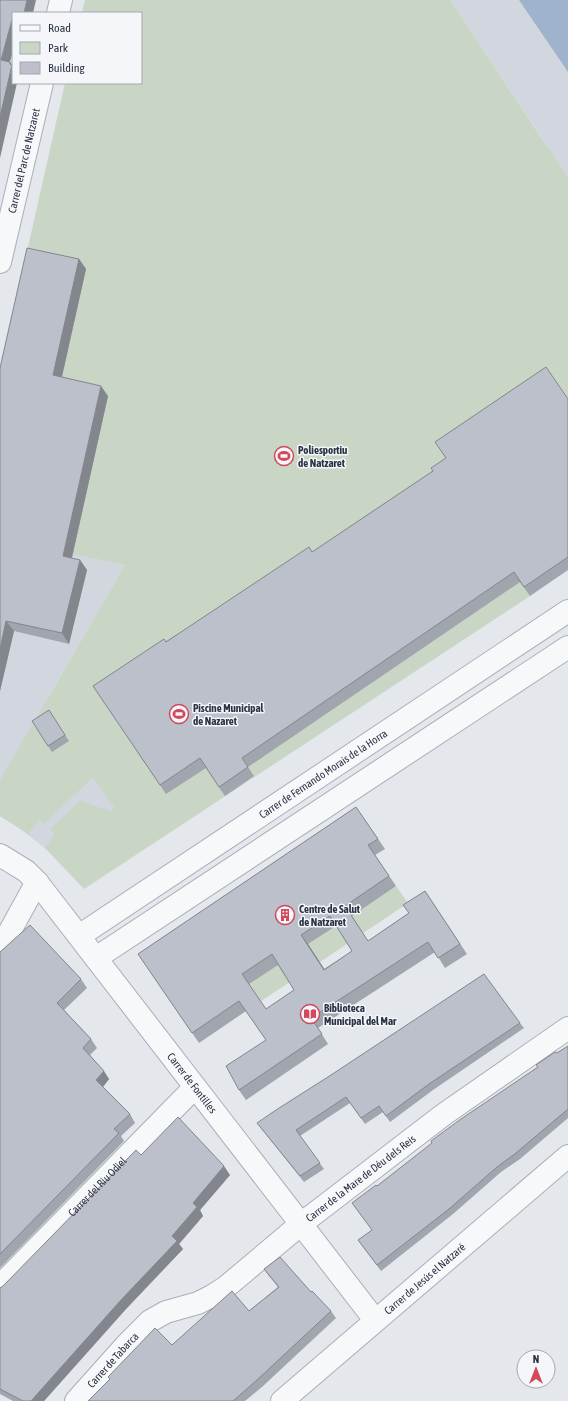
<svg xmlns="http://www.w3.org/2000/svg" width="568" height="1401" font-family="'Asap Condensed',sans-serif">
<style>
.built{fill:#d2d6de}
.green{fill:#c9d6c5}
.water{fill:#9fb4cc}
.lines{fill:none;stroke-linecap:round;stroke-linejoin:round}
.street-casing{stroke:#a9aeb7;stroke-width:24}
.street{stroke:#f7f8fa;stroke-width:22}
.wall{fill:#a1a5ae;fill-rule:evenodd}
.shaded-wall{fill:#83868d}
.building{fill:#bbc0ca;stroke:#83868d;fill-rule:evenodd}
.labels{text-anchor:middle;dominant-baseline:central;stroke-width:3;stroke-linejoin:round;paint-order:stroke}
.street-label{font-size:11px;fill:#2b3445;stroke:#f4f6f9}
.poi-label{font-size:11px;font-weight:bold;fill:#2b3445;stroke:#f4f6f9;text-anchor:start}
</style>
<rect width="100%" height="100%" fill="#e4e7ec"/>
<g class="built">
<path d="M450 0H568V183L550 156 546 144Z"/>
<path d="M0 540 125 565 45 702 114 808 50 852 19 828 0 816Z"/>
</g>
<g class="green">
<path d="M85 0H450L568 178V567L530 596 84 889 45 848 55 834 50 829 80 801 110 811 114 808 93 777 44 824 39 820 28 834 0 816V780L125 565 0 540V371L65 83H141V13H82Z"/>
<path d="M396 886 408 903 320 962 308 944Z"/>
<path d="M284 960 296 978 261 1001 249 984Z"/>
</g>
<path class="water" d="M519 0H568V72Z"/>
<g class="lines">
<defs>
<g id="street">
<path d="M58 13 61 0"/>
<path id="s1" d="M0 262 42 83"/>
<path id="s2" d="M0 855 26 871 37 882 375 1320"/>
<path id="s3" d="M79 936 568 611"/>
<path d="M0 949 37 882"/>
<path d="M96 958 568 647"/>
<path id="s4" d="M0 1286 194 1088"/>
<path id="s5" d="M76 1401 127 1344 150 1321 166 1312 198 1303 212 1296 226 1287 301 1224 443 1115 568 1028"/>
<path id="s6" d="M282 1401 568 1156"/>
</g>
</defs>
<use href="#street" class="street-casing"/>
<use href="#street" class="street"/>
</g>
<g class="wall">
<path d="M79 259 86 269 62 377 108 396 72 558 80 560 87 570 69 644 14 631 0 691V368Z"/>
<path d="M568 399V570L530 596 520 582 248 767 254 776 225 796 206 768 166 794 93 686 312 552 433 471 446 458Z"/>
<path d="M49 710 69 741 52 752 32 721Z"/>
<path d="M356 807 385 849 375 855 396 886 352 916 368 941 409 913 425 891 467 954 445 968 435 952 318 1028 328 1044 246 1100 239 1090 266 1040 246 1011 199 1043 138 954ZM336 926 352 951 324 969 308 944ZM278 965 294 990 266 1009 249 984Z"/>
<path d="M0 952 81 979 87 988 64 1010 91 1039 97 1048 90 1055 109 1079 103 1087 130 1114 135 1123 121 1136 124 1141 0 1268Z"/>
<path d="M520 1023 524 1028 433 1090 390 1122 383 1112 365 1124 350 1103 300 1136 324 1169 304 1182 257 1123Z"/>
<path d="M568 1046V1118L520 1159 501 1172 453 1214 381 1271 358 1240 372 1230 377 1186 538 1067 557 1053Z"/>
<path d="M141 1155 230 1175 200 1210 203 1216 179 1244 183 1249 126 1309 44 1401H13L0 1394V1288L3 1286Z"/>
<path d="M264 1269 311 1292 331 1311 336 1318 262 1387 245 1401H88L110 1380 108 1377 172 1345 249 1311 278 1287 269 1276Z"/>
</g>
<g class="shaded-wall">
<path d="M27 0H36L33 13H24Z"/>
<path d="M13 16V51L10 62 13 66V83H17L0 158V117L1 60Z"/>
<path d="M79 259 86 269 60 385 53 375Z"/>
<path d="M101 386 108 396 70 566 63 556Z"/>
<path d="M80 560 87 570 69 644 62 633Z"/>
<path d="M6 621 14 631 0 691V649Z"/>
<path d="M301 935 308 944 331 979 324 970Z"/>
<path d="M104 1071 109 1079 102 1088 96 1080Z"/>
<path d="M224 1166 230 1175 200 1210 203 1216 179 1244 183 1249 126 1309 44 1401H31L172 1236 193 1203Z"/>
</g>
<g class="building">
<path d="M0 0H27L24 13H13V16L1 60 10 62V64L12 65 0 117Z"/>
<path d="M27 248 79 259 53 375 101 386 63 556 80 560 62 633 6 621 0 649V368Z"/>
<path d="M546 367 568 399V557L524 587 514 572 242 758 248 767 219 787 200 758 160 785 93 686 164 639 166 642 309 547 312 552 433 471 431 468 446 458 435 442Z"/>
<path d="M49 710 65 735 48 746 32 721Z"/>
<path d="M356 807 378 839 368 845 389 876 345 906 368 941 409 913 403 905 425 891 460 944 438 958 428 942 311 1018 322 1034 239 1090 226 1066 266 1040 239 1001 192 1033 138 954ZM330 916 352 951 324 970 301 935ZM272 954 294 990 266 1009 242 974Z"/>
<path d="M30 925 81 979 57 1003 91 1039 83 1048 104 1071 96 1080 130 1114 114 1129 119 1133 0 1254V952Z"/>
<path d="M484 974 520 1023 429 1084 386 1116 379 1106 361 1118 346 1097 296 1130 320 1163 300 1176 257 1123 276 1110 331 1075Z"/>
<path d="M568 1046V1109L516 1153 497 1167 449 1209 377 1265 358 1240 372 1230 352 1203 376 1185 377 1186 432 1143 431 1141 461 1119 538 1067 536 1065 555 1052 557 1053Z"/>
<path d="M178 1117 224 1166 193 1203 197 1207 172 1236 177 1241 121 1300 31 1401H23L0 1389V1288L3 1286 136 1150 141 1155Z"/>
<path d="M280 1257 311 1292 312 1291 331 1311 257 1380 233 1401H88L110 1379 108 1377 155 1328 172 1345 232 1291 249 1311 279 1287 264 1269Z"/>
</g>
<defs>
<symbol id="stadium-ring" viewBox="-11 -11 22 22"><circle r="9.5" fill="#f4f6f9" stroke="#d1495b" stroke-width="1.5"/><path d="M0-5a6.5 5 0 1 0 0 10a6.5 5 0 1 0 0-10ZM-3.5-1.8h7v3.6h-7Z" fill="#d1495b"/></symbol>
<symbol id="building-ring" viewBox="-11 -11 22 22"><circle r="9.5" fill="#f4f6f9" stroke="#d1495b" stroke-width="1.5"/><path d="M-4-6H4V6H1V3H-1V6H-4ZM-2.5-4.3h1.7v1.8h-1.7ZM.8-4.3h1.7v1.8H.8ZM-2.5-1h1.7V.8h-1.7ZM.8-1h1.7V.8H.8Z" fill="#d1495b"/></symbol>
<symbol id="library-ring" viewBox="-11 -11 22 22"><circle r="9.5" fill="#f4f6f9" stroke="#d1495b" stroke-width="1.5"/><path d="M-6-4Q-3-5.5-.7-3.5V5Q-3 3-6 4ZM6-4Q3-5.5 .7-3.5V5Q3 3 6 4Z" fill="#d1495b"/></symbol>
</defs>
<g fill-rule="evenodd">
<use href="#stadium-ring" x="273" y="445" width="22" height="22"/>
<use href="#stadium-ring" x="168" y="703" width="22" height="22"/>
<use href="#building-ring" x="274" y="904" width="22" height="22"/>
<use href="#library-ring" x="299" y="1003" width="22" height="22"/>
</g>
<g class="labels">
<g class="street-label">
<text stroke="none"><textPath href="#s1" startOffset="104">Carrer del Parc de Natzaret</textPath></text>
<text stroke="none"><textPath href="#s3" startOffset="293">Carrer de Fernando Morais de la Horra</textPath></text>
<text stroke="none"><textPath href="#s2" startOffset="300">Carrer de Fontilles</textPath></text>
<text stroke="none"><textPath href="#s5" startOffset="366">Carrer de la Mare de Déu dels Reis</textPath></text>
<text stroke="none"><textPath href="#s4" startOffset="139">Carrer del Riu Odiel</textPath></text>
<text stroke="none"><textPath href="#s6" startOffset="188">Carrer de Jesús el Natzaré</textPath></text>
<text stroke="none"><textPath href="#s5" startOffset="55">Carrer de Tabarca</textPath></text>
</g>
<g class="poi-label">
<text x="298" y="450">Poliesportiu<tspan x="298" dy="13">de Natzaret</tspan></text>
<text x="193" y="708">Piscine Municipal<tspan x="193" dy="13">de Nazaret</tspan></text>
<text x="299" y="909">Centre de Salut<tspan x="299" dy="13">de Natzaret</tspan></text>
<text x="324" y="1008">Biblioteca<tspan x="324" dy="13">Municipal del Mar</tspan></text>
</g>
</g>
<rect x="12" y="12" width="130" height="72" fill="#f4f6f9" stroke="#a4a8b1"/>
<rect x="20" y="25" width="20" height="6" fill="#f7f8fa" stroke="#a4a8b1"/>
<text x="48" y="32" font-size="12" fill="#2b3445">Road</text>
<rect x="20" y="42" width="20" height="12" fill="#c9d6c5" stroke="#a4a8b1"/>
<text x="48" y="52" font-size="12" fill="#2b3445">Park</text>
<rect x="20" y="62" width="20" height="12" fill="#bbc0ca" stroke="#a4a8b1"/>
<text x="48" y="72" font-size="12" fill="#2b3445">Building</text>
<g transform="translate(536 1369)"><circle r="19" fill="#f4f6f9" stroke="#a4a8b1"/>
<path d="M0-3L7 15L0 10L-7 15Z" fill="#d1495b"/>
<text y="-6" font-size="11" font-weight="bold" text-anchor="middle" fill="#2b3445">N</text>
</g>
</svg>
